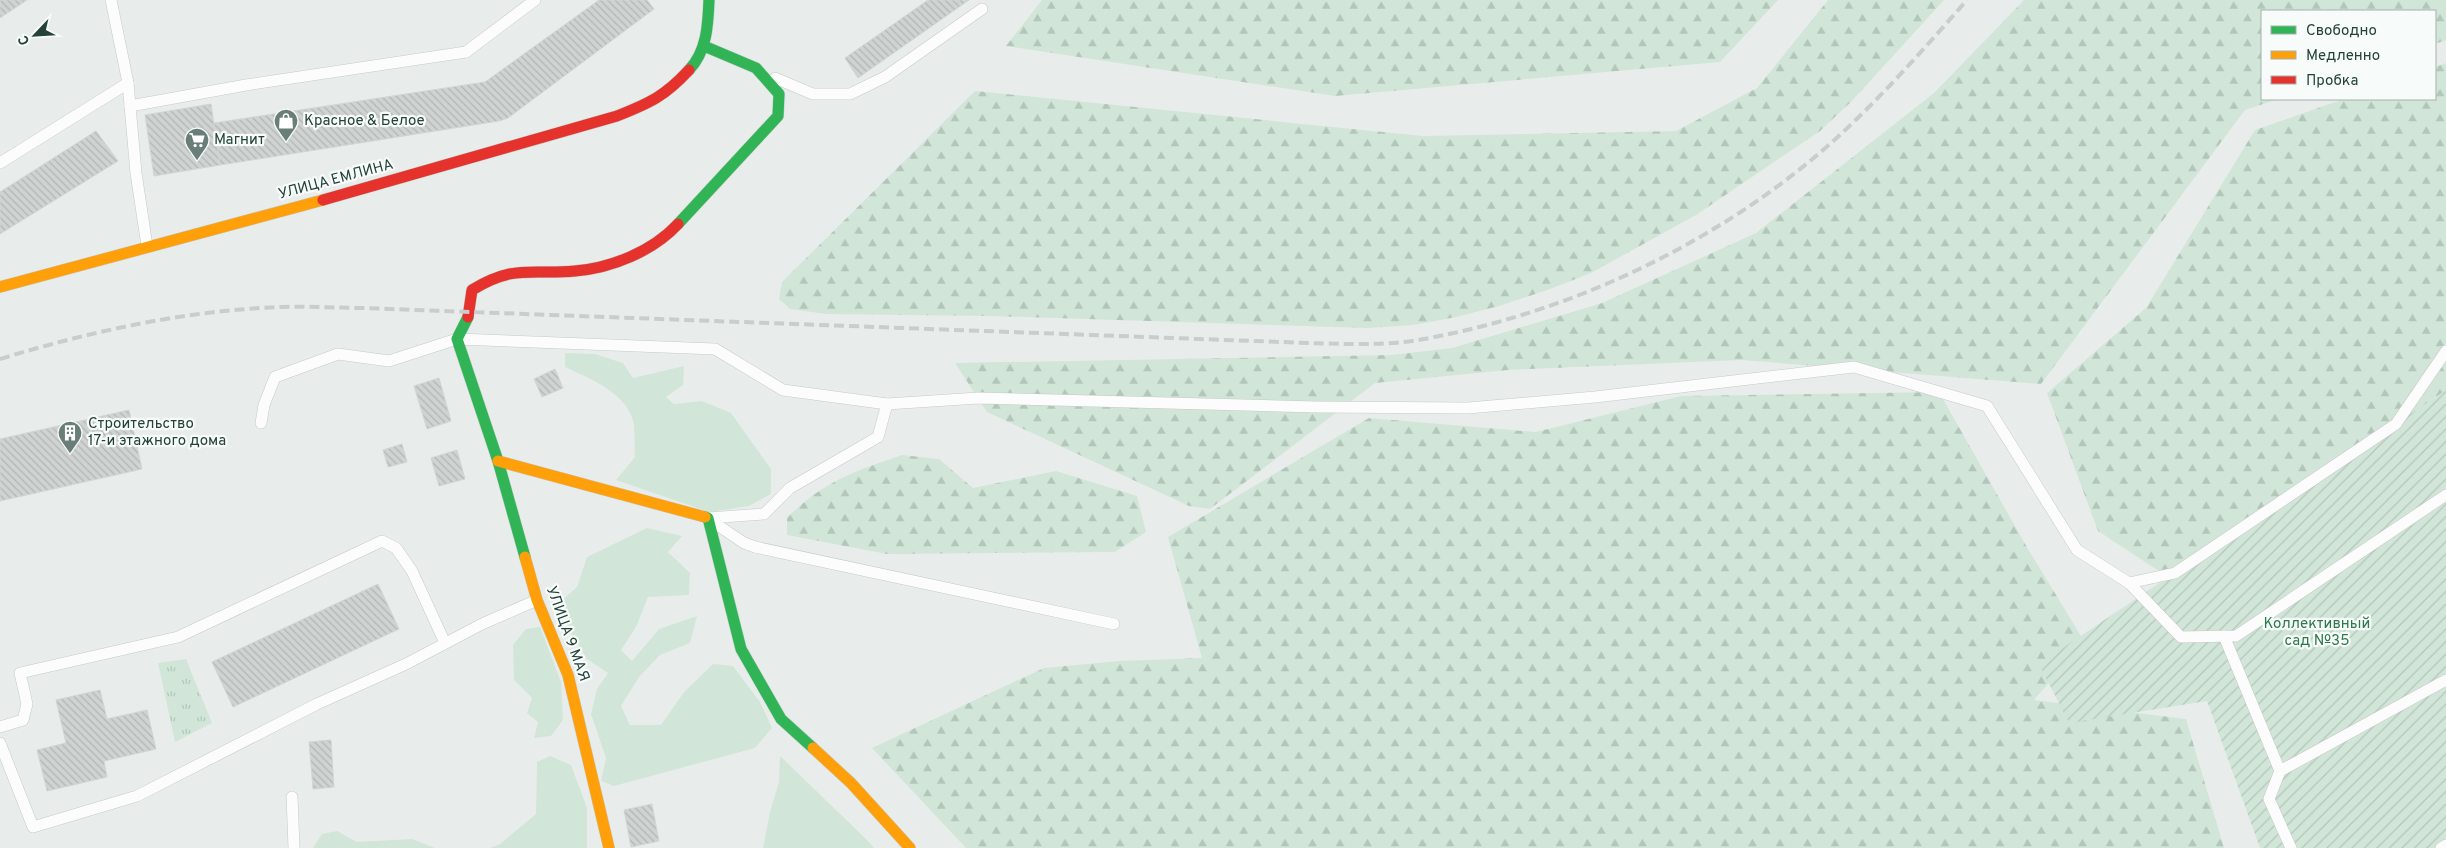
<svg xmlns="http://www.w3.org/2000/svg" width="2446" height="848" font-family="Overpass,sans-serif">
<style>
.grass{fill:#d1e6d8}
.forest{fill:url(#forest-firs)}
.park{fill:url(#park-tufts)}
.garden{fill:url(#garden-furrows)}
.building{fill:url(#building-back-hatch);stroke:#d1d6d4}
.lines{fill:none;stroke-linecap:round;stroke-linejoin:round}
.lane-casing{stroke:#c5cac8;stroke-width:12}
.fast-casing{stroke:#c3cbc8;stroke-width:12}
.slow-casing{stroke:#c3cbc8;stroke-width:12}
.jam-casing{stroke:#c3cbc8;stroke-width:12}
.lane{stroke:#fcfcfc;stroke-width:11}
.fast{stroke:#30b455;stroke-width:11}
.slow{stroke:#ff9f0a;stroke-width:11}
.jam{stroke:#e5322d;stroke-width:11}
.rail{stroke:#c9cdcc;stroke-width:4;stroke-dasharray:10 5;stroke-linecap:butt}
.labels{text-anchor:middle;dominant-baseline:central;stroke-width:4.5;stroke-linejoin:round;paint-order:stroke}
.poi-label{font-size:15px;fill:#24423a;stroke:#f7fbf9;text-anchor:start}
.street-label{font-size:15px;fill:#24423a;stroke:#f7fbf9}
.park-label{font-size:15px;fill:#2d7a4b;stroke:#f7fbf9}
</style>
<defs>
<pattern id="forest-firs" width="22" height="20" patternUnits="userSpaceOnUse" patternTransform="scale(1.25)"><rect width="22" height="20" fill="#d1e6d8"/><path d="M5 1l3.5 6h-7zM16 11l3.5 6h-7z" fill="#b3c6ba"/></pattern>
<pattern id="park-tufts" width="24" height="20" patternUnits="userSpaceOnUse" patternTransform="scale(1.25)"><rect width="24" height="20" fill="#d1e6d8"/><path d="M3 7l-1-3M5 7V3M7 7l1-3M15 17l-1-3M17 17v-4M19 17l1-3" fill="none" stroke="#b3c6ba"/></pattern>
<pattern id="garden-furrows" width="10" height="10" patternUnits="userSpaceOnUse" patternTransform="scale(1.25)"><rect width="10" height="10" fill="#d1e6d8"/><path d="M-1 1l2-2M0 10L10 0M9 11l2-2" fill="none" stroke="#b3c6ba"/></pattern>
<pattern id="building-back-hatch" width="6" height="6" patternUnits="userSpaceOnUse" patternTransform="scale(1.25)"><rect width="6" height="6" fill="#cfd4d2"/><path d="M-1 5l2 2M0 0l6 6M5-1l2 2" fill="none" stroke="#b2b7b5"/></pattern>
</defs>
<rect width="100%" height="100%" fill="#e8edeb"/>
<g class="grass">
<path d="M565 353 595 354 623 363 633 378 684 366 683 385 666 397 674 404 702 401 731 413 771 469V494L749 506 709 512 616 480 635 457C634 447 635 436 634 425 629 394 591 379 565 367Z"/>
<path d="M647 528 682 536 668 552 690 573 689 595 648 597 636 627 621 650 632 661 659 629 697 616 690 643 660 655 639 677 621 706 630 725H661L684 692 713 664 733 666 760 702 772 728 755 748 614 786 601 781 606 758 591 714 597 689 608 673 587 659 568 628 559 603 577 587 587 557Z"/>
<path d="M540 627 561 682 563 720 551 736 534 738 538 722 527 713 532 698 514 680 513 645 526 629Z"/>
<path d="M550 756 571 765 587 808V848H490L500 844 536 814 537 762Z"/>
<path d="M780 756 866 839 874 848H763L770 812 779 782Z"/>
<path d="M337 831 357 842 412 839 435 848H313L322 834Z"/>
</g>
<g class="forest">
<path d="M1042 0H1778L1720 62 1335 96 1006 46Z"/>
<path d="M1828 0H1944L1851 102 1820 131 1696 215 1591 273 1550 289 1499 306 1456 317 1414 325 1368 328 990 316 826 314 790 309 779 299 782 282 975 91 1423 136 1676 131 1757 88Z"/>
<path d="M2024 0H2446V40L2435 44V11H2262V99H2278L2245 110 2041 384 1741 360 1508 370 1375 383 1210 509 1189 506 987 412 955 363 1391 355 1452 348 1602 303 1756 233 1934 93Z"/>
<path d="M2446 63V424L2212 606 2098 531 2047 393 2146 308 2255 130 2344 99H2435V67Z"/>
<path d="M1939 392 2028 549 2084 641 2034 700 2186 719 2224 848H966L872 748 1044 668 1119 661 1202 658 1168 537 1369 418 1536 432 1681 396Z"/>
<path d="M902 455 939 459 973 488 1056 471 1137 496 1146 532 1115 552 887 554 787 535V518C822 482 855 471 902 455Z"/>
</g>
<path class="park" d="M186 659 212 723 175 742 158 663Z"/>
<path class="garden" d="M2446 390V848H2260L2207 701 2069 723 2039 664Z"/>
<g class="building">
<path d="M0 0H27L0 18Z"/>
<path d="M599 0H647L654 9 508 118 499 121 220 165 214 123 485 82Z"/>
<path d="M928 0H969L858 78 845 58Z"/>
<path d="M211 104 220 165 154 176 145 115Z"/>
<path d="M96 131 118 161 0 234V192Z"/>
<path d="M555 369 563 388 542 397 534 379Z"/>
<path d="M439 378 451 421 427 429 414 386Z"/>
<path d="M129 410 142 469 0 501V439Z"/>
<path d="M402 444 407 462 388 467 383 450Z"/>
<path d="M457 450 465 479 439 486 431 458Z"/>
<path d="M378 584 399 629 233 707 212 662Z"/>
<path d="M100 690 107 719 147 710 156 749 104 761 107 777 47 791 37 750 66 743 56 700Z"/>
<path d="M331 740 334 787 313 789 309 742Z"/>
<path d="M652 804 659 841 631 847 624 810Z"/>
</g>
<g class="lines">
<defs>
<g id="lane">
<path d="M111 0 128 83 136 173 147 246"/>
<path d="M775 78 813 94H850L885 77 982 9"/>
<path d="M130 106 246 85 466 52 535 0"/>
<path d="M0 163 128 83"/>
<path d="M261 423 264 405 275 377 338 354 389 361 457 339 715 349 783 390 887 404 978 398 1316 407 1468 408 1595 397 1854 367 1987 406 2077 550 2129 583 2181 637 2236 636 2446 495"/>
<path d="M708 518 764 514 790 488 878 437 887 404"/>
<path d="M713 522 744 543 755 547 1114 624"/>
<path d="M2129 583 2175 573 2396 424 2446 351"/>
<path d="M2224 636 2280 771"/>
<path d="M0 727 23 720 27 704 20 673 178 637 382 541 396 548 412 571 445 643"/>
<path d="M0 743 33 827 137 796 317 704 406 664 482 624 537 600"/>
<path d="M292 797 294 848"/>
<path d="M2291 848 2269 799 2280 771 2446 680"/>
<path d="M2441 848 2446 845"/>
</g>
<g id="fast">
<path d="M689 70C707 51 708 25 709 0"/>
<path d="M678 224 778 116 779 94 756 68 704 46"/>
<path d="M468 317 457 339 498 461 525 557"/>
<path d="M705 517 708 518 741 649 781 719 813 748"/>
</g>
<g id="slow">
<path d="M0 287 323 200"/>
<path d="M498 461 705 517"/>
<path d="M525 557 537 600 568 675 609 848"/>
<path d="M813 748 851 783 910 848"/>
</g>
<g id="jam">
<path d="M323 200 617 116C650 103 665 96 689 70"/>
<path d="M468 317 472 290C515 264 530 275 575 271 612 268 653 251 678 224"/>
</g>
</defs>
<use href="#lane" class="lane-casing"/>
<use href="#fast" class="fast-casing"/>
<use href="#slow" class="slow-casing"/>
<use href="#jam" class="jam-casing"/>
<use href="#lane" class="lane"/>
<use href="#fast" class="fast"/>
<use href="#slow" class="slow"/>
<use href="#jam" class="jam"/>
<path class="rail" d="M0 359C92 331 187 310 283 307 310 306 336 308 363 308L1308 343C1346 344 1386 346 1424 339 1568 313 1711 246 1822 151 1875 105 1921 52 1967 0"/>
</g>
<defs>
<symbol id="shop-pin" viewBox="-11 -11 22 30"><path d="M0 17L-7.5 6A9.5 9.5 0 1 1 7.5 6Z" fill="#697e78" stroke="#f7fbf9"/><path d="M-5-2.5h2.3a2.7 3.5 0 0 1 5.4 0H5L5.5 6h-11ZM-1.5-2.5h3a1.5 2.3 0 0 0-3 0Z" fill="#fff"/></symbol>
<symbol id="supermarket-pin" viewBox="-11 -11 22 30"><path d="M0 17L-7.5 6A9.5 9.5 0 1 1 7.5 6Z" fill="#697e78" stroke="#f7fbf9"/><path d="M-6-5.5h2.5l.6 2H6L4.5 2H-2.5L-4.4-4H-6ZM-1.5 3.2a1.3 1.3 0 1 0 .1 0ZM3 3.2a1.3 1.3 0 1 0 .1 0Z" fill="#fff"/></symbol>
<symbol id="building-pin" viewBox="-11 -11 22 30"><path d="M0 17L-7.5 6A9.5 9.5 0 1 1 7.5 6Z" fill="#697e78" stroke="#f7fbf9"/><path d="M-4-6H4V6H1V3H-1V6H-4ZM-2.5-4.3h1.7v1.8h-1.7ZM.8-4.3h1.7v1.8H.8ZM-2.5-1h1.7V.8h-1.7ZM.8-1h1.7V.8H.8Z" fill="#fff"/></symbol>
</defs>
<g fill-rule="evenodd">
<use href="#shop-pin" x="272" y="107" width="28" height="38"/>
<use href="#supermarket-pin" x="183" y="126" width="28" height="38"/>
<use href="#building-pin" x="56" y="419" width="28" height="38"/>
</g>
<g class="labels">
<g class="poi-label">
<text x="304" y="121">Красное &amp; Белое</text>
<text x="214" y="140">Магнит</text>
<text x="88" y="424">Строительство<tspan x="88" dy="17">17-и этажного дома</tspan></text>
</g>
<g class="street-label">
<text transform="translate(336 180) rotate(-15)">УЛИЦА ЕМЛИНА</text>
<text transform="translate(567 634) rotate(70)">УЛИЦА 9 МАЯ</text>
</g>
<g class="park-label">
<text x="2317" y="624">Коллективный<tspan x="2317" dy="17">сад №35</tspan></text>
</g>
</g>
<rect x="2261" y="10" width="175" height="90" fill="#f7fbf9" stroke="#a3b1ad"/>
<rect x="2271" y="26" width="25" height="8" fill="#30b455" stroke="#a3b1ad"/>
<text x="2306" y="35" font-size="15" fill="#24423a">Свободно</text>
<rect x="2271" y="51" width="25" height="8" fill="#ff9f0a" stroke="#a3b1ad"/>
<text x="2306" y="60" font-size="15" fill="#24423a">Медленно</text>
<rect x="2271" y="76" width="25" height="8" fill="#e5322d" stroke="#a3b1ad"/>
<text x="2306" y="85" font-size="15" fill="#24423a">Пробка</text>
<g transform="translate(35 35) rotate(245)" stroke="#f7fbf9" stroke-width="4" paint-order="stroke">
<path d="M0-4L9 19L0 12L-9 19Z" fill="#24423a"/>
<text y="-8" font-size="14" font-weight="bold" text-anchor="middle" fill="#24423a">С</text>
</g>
</svg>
